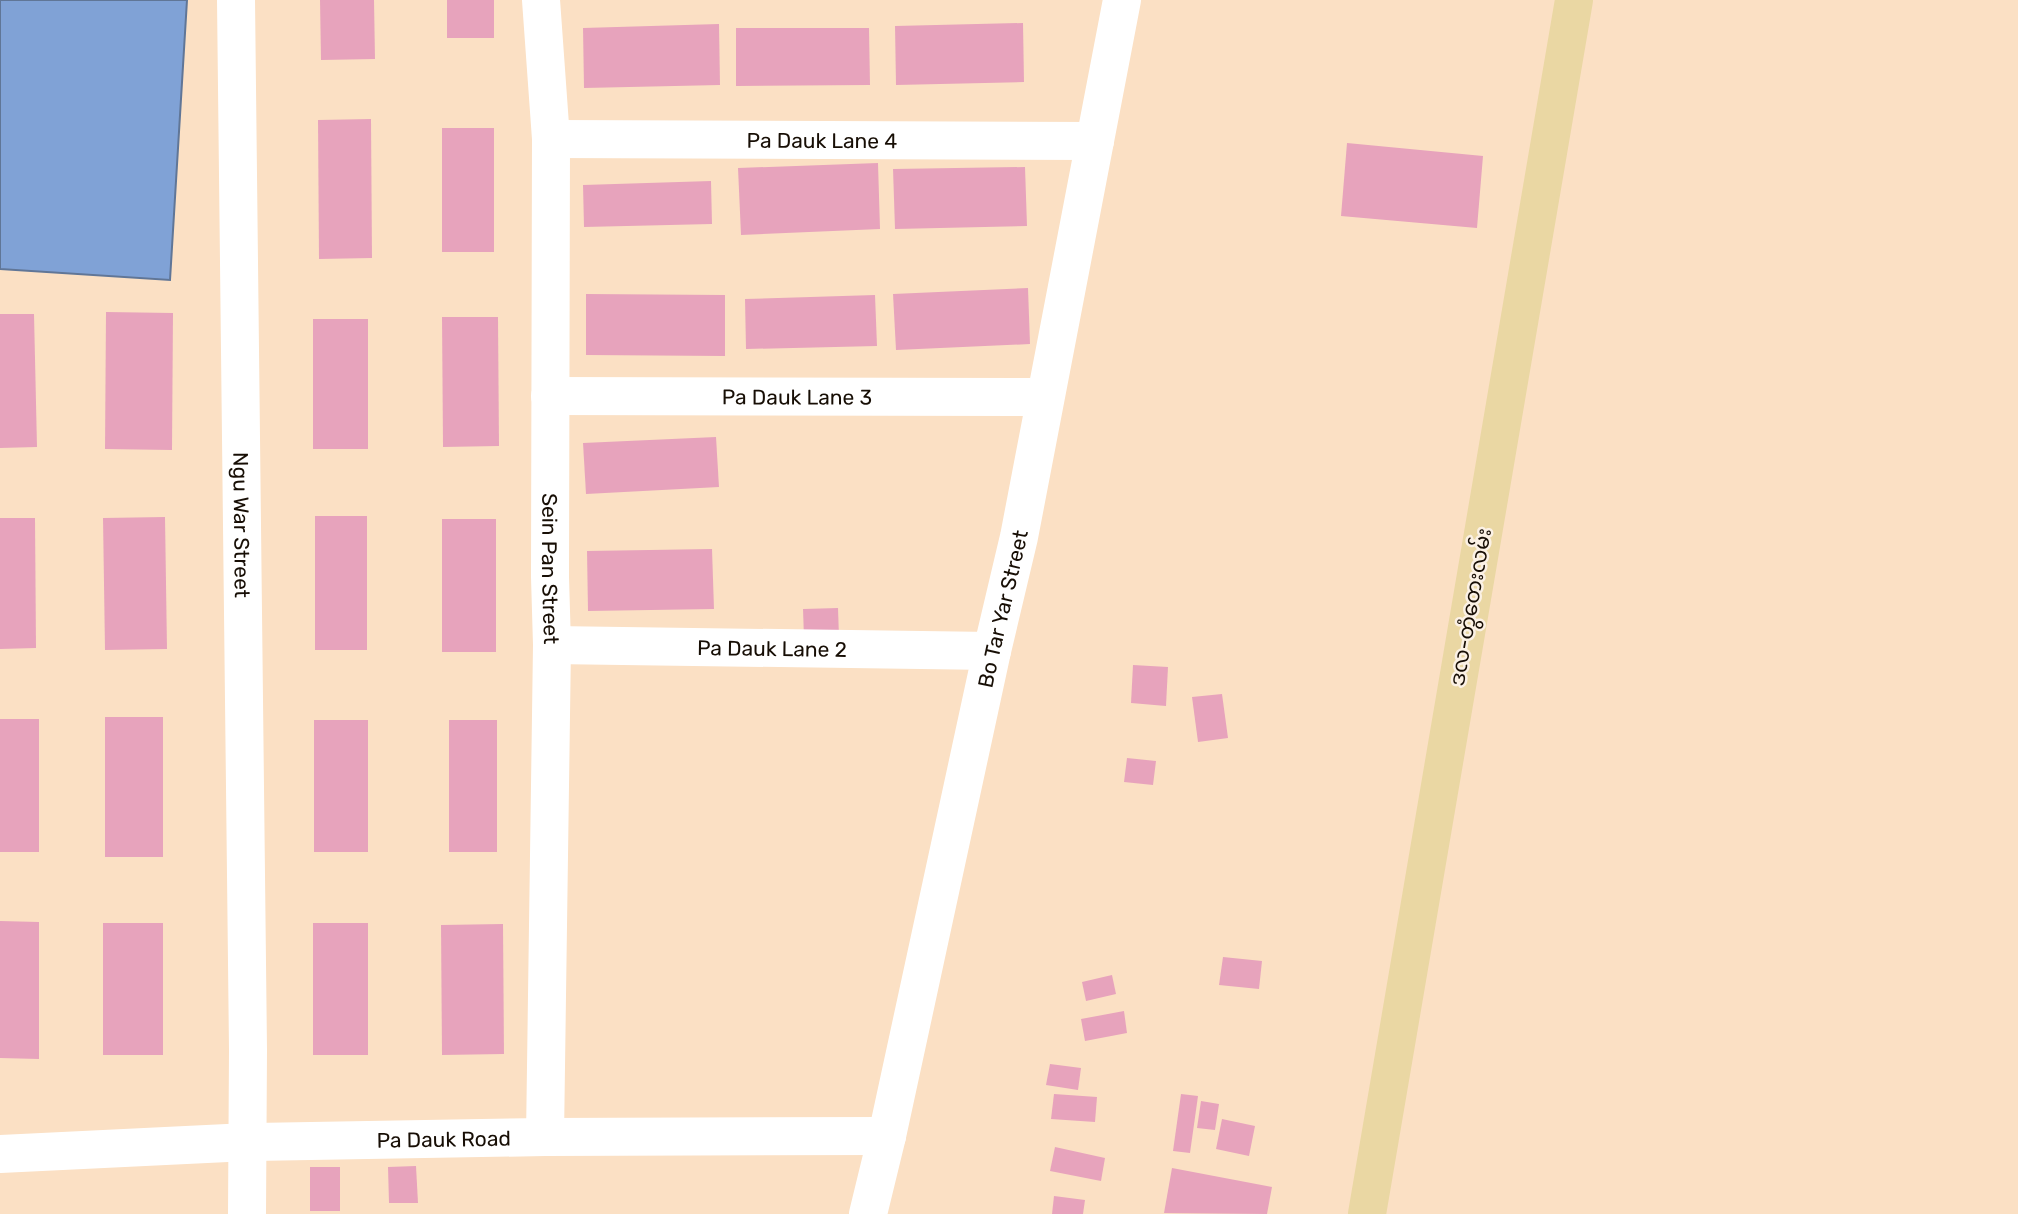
<svg xmlns="http://www.w3.org/2000/svg" width="2018" height="1214" font-family="Rubik,'Noto Sans Myanmar',sans-serif">
<style>
.water{fill:#80a2d6;stroke:#607697;stroke-width:2}
.building{fill:#e7a3bc}
.lines{fill:none;stroke-linecap:round;stroke-linejoin:round}
.minor{stroke:#fff;stroke-width:38}
.major{stroke:#ead7a3;stroke-width:38}
.labels{text-anchor:middle;dominant-baseline:central;stroke-width:5;stroke-linejoin:round;paint-order:stroke}
.street-label{font-size:21px;fill:#170e05;stroke:#fbf1e5}
</style>
<rect width="100%" height="100%" fill="#fbe0c4"/>
<path class="water" d="M0 0H187L170 280 0 269Z"/>
<g class="building">
<path d="M320 0H374L375 59 321 60Z"/>
<rect x="447" y="0" width="47" height="38"/>
<path d="M1023 23 1024 82 896 85 895 26Z"/>
<path d="M719 24 720 85 584 88 583 28Z"/>
<path d="M736 28H869L870 85 736 86Z"/>
<path d="M371 119 372 258 319 259 318 120Z"/>
<rect x="442" y="128" width="52" height="124"/>
<path d="M1347 143 1483 156 1477 228 1341 216Z"/>
<path d="M878 163 880 229 741 235 738 168Z"/>
<path d="M1025 167 1027 226 895 229 893 169Z"/>
<path d="M711 181 712 224 584 227 583 185Z"/>
<path d="M1028 288 1030 344 896 350 893 294Z"/>
<path d="M586 294 725 295V356L586 355Z"/>
<path d="M875 295 877 346 746 349 745 299Z"/>
<path d="M106 312 173 313 172 450 105 449Z"/>
<path d="M0 314H34L37 447 0 448Z"/>
<path d="M442 317H498L499 446 443 447Z"/>
<rect x="313" y="319" width="55" height="130"/>
<path d="M716 437 719 487 586 494 583 443Z"/>
<rect x="315" y="516" width="52" height="134"/>
<path d="M165 517 167 649 105 650 103 518Z"/>
<path d="M0 518H35L36 648 0 649Z"/>
<rect x="442" y="519" width="54" height="133"/>
<path d="M712 549 714 609 588 611 587 551Z"/>
<path d="M838 608 839 637 804 638 803 609Z"/>
<path d="M1133 665 1168 667 1166 706 1131 703Z"/>
<path d="M1222 694 1228 738 1198 742 1192 697Z"/>
<rect x="105" y="717" width="58" height="140"/>
<rect x="0" y="719" width="39" height="133"/>
<rect x="314" y="720" width="54" height="132"/>
<rect x="449" y="720" width="48" height="132"/>
<path d="M1127 758 1156 761 1153 785 1124 782Z"/>
<path d="M0 921 39 922V1059L0 1058Z"/>
<rect x="103" y="923" width="60" height="132"/>
<rect x="313" y="923" width="55" height="132"/>
<path d="M503 924 504 1054 442 1055 441 925Z"/>
<path d="M1223 957 1262 961 1259 989 1219 985Z"/>
<path d="M1112 975 1116 994 1086 1001 1082 982Z"/>
<path d="M1124 1011 1127 1033 1085 1041 1081 1019Z"/>
<path d="M1050 1064 1081 1068 1078 1090 1046 1085Z"/>
<path d="M1054 1094 1097 1097 1095 1122 1051 1119Z"/>
<path d="M1181 1094 1198 1096 1190 1153 1173 1151Z"/>
<path d="M1201 1101 1219 1104 1215 1130 1197 1128Z"/>
<path d="M1222 1119 1255 1126 1249 1156 1216 1149Z"/>
<path d="M1055 1147 1105 1158 1101 1181 1050 1171Z"/>
<path d="M416 1166 418 1203H389L388 1167Z"/>
<rect x="310" y="1167" width="30" height="44"/>
<path d="M1172 1168 1272 1187 1267 1214 1164 1213Z"/>
<path d="M1054 1196 1085 1200 1083 1214H1052Z"/>
</g>
<g class="lines">
<g class="minor">
<path id="s1" d="M236 0 248 1050 247 1214"/>
<path id="s2" d="M541 0 551 139 550 577 552 645 545 1137"/>
<path id="s3" d="M551 139 1095 141"/>
<path id="s4" d="M550 396 1045 397"/>
<path id="s5" d="M552 645 992 651"/>
<path id="s6" d="M0 1154 248 1142 545 1137 887 1136"/>
<path id="s7" d="M868 1214 887 1136 992 651 1019 537 1122 0"/>
</g>
<path class="major" d="M1367 1214 1574 0"/>
</g>
<g class="labels">
<g class="street-label">
<text stroke="none"><textPath href="#s3" startOffset="271">Pa Dauk Lane 4</textPath></text>
<text stroke="none"><textPath href="#s4" startOffset="247">Pa Dauk Lane 3</textPath></text>
<text stroke="none"><textPath href="#s1" startOffset="525">Ngu War Street</textPath></text>
<text stroke="none"><textPath href="#s2" startOffset="569">Sein Pan Street</textPath></text>
<text transform="translate(1470 607) rotate(-80)">ဒလ-တွံတေးလမ်း</text>
<text stroke="none"><textPath href="#s7" startOffset="620">Bo Tar Yar Street</textPath></text>
<text stroke="none"><textPath href="#s5" startOffset="220">Pa Dauk Lane 2</textPath></text>
<text stroke="none"><textPath href="#s6" startOffset="444">Pa Dauk Road</textPath></text>
</g>
</g>
</svg>
